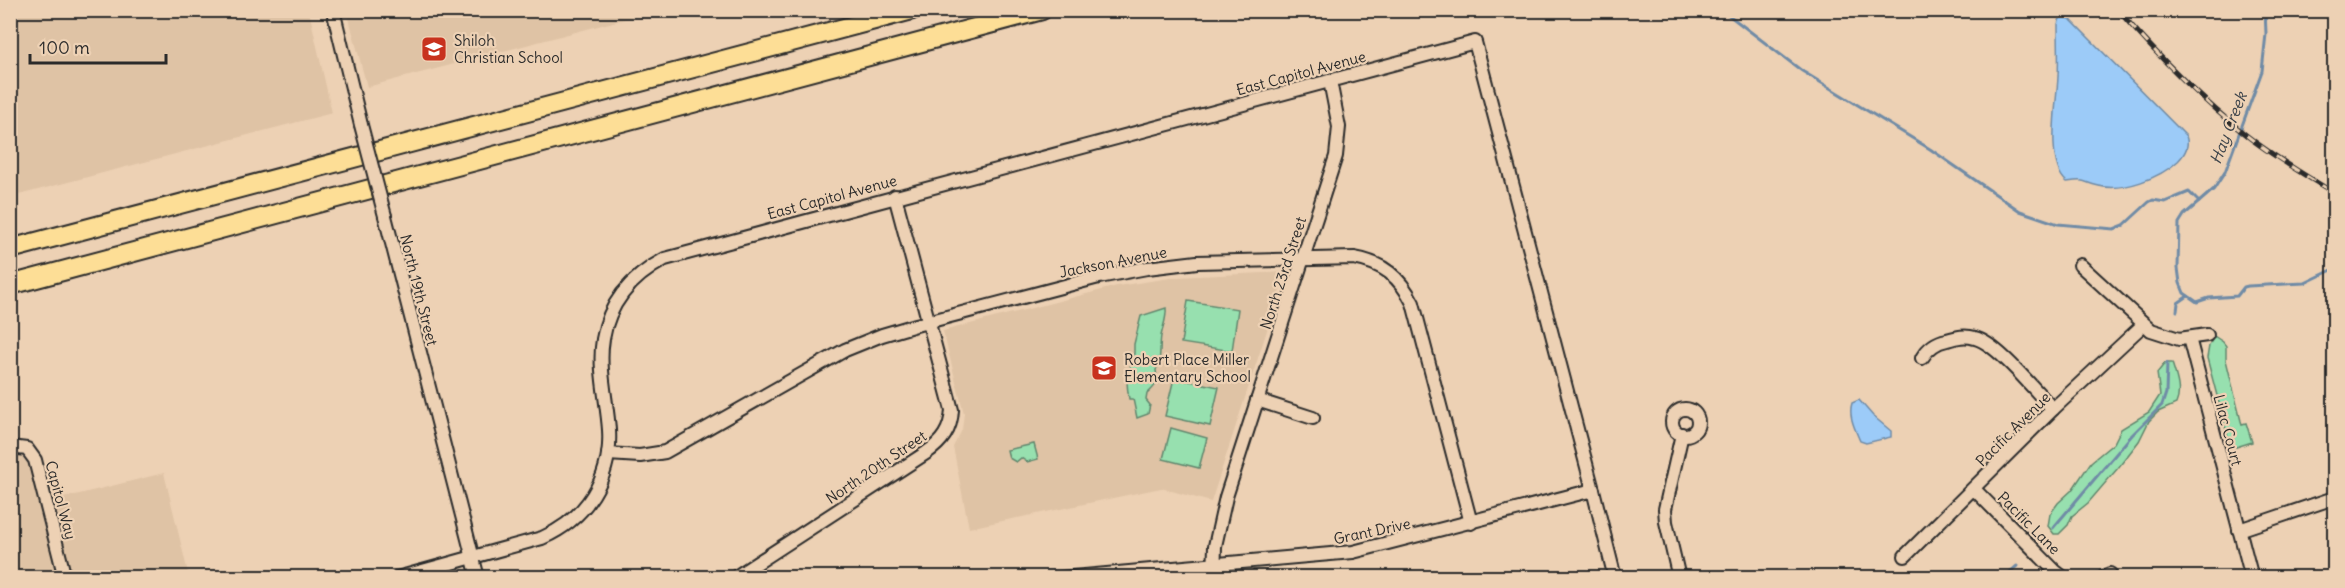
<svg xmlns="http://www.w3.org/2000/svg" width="2345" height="588" font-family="Delius,sans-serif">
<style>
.built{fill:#dfc3a5}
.green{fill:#97e0af;stroke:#61866d;stroke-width:1.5}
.water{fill:#9ccbf8;stroke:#6f8ba6;stroke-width:1.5}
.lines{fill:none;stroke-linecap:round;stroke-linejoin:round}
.stream{stroke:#6f8ba6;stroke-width:3}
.minor-casing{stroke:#2b2b2b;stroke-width:16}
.highway-casing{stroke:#2b2b2b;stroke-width:22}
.minor{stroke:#edd1b4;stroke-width:12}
.highway{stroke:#fdde96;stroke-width:18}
.rail-casing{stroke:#2b2b2b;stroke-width:5}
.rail{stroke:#edd1b4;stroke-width:3;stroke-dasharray:9;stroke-linecap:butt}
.minor-bridge-casing{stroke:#2b2b2b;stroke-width:16;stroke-linecap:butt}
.minor-bridge{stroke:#edd1b4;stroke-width:12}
.labels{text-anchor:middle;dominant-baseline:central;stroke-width:4.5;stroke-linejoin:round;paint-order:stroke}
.poi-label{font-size:15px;fill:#2b2b2b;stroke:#edd1b4;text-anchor:start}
.street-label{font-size:15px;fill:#2b2b2b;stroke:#edd1b4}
.water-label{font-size:16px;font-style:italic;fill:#3c434a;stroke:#edd1b4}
</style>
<rect width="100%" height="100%" fill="#edd1b4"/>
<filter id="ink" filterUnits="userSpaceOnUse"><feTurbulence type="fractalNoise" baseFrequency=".0167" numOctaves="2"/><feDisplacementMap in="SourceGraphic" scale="12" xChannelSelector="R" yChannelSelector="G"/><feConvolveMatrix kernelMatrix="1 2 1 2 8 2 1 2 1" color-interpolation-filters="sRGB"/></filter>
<g filter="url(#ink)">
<g class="built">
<path d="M11 10 309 11 332 113 11 197Z"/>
<path d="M347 11V10L655 11 367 87Z"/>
<path d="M1286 272 1211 502 1161 488 969 528 953 447 962 430 964 413 943 331 1117 286 1177 277Z"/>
<path d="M11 442 24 443 38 452 51 501 164 473 189 577 11 578Z"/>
</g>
<g class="green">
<path d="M1188 301 1238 309 1232 351 1181 343Z"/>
<path d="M1166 308C1167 318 1163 326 1161 336 1159 348 1162 359 1156 370 1158 383 1157 385 1147 394L1146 400 1150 405 1148 414 1137 418 1133 399H1129C1128 393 1127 386 1127 379 1128 370 1133 366 1131 356L1134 354V344L1141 316Z"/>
<path d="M2214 336 2223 342 2226 346V360L2241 421 2242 424 2246 423 2252 442 2233 448 2236 459 2234 460 2207 358 2209 346Z"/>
<path d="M2165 363H2172C2176 376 2182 391 2176 404L2158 412 2149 421 2139 441 2118 468 2088 503 2072 516 2068 525 2059 534H2054L2048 526 2050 514 2058 503 2072 490 2091 462 2114 443 2121 429 2149 412 2160 395 2157 373Z"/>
<path d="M1174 378 1219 387 1210 426 1165 416Z"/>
<path d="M1171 428 1207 438 1199 468 1163 459Z"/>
<path d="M1034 444 1038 459 1027 462 1021 458 1016 462 1009 458 1007 450Z"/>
</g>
<g class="water">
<path d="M2061 16 2070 19 2186 136C2190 146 2185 154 2178 161 2160 178 2123 192 2099 186 2081 182 2088 179 2067 182 2045 165 2057 102 2058 77 2059 59 2058 42 2058 24Z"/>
<path d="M1859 400 1873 416 1891 431V437L1866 443 1860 441C1855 429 1848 416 1852 403Z"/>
</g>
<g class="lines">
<g class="stream">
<path d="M2265 10 2266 34 2262 71 2225 172 2214 189 2184 215 2179 223 2178 268 2180 283 2184 293 2197 302 2209 298 2237 296 2244 287 2248 286 2305 283 2334 269"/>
<path d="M1726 13 1802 71 1930 149 2020 211 2058 224 2114 229 2124 225 2149 202 2153 200 2165 202 2189 192 2199 202"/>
<path d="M2177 311 2178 303 2188 296"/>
<path d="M2053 528 2132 435 2162 405 2166 393 2167 363"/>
<path d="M2003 578 2017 566"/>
</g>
<defs>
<g id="minor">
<path d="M333 10 361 125"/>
<path d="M385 216 478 578"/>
<path d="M2080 265 2151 330 2179 339 2207 335"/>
<path d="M2189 338 2252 578"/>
<path d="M1922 358C1928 348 1936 342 1947 340 1957 337 1965 335 1975 338 1998 344 2035 391 2053 409"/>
<path d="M1257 400 1313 418"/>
<circle cx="1685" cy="422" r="13"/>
<path d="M10 447 27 449 35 460 65 578"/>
<path d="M608 454 640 456 665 452 845 350 882 335 916 325 1099 277 1147 268 1197 262 1354 258C1383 263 1400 277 1413 303L1471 523"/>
<path d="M1974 489 2055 571 2064 578"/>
<path d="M2239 530 2334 498"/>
<path d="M1905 556 2053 409 2143 325"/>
<path d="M397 578 542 538C586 519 612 478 609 430 607 400 598 368 603 339 609 302 633 276 665 259L1475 42 1593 490"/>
<path d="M734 578 926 453C942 442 951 430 952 410L895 196"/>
<path d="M1062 578 1353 552 1593 490 1615 578"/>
<path d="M1214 578 1215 546 1226 497 1336 156 1339 127 1330 81"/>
<path d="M1679 578 1666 522 1665 509 1682 434"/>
<path d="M2102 578 2110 574"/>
</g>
<g id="highway">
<path d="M10 249 912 10"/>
<path d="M10 285 1042 10"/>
</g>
</defs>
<use href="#minor" class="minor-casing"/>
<use href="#highway" class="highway-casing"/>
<use href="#minor" class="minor"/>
<use href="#highway" class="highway"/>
<defs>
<path id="rail" d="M2118 10C2157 55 2199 98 2246 135 2274 157 2305 175 2334 193"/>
</defs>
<use href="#rail" class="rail-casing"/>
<use href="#rail" class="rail"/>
<defs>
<path id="minor-bridge" d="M361 125 385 216"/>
</defs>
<use href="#minor-bridge" class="minor-bridge-casing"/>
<use href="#minor-bridge" class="minor-bridge"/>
</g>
</g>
<defs>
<symbol id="school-square" viewBox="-11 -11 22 22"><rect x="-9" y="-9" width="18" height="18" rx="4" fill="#c8321e" stroke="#edd1b4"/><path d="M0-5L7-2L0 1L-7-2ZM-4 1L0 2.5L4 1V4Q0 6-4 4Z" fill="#fff"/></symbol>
</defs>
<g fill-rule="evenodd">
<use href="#school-square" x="419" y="34" width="30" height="30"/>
<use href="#school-square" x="1089" y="353" width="30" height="30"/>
</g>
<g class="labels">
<g class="poi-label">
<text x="454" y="40">Shiloh<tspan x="454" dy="17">Christian School</tspan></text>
<text x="1124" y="359">Robert Place Miller<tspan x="1124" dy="17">Elementary School</tspan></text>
</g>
<g class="street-label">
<text transform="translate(1301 73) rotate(-15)">East Capitol Avenue</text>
<text transform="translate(832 197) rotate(-15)">East Capitol Avenue</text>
<text transform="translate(1113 262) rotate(-11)">Jackson Avenue</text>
<text transform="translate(1283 273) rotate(-72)">North 23rd Street</text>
<text transform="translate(419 290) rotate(76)">North 19th Street</text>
<text transform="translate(2013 429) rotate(-45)">Pacific Avenue</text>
<text transform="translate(2228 430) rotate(75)">Lilac Court</text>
<text transform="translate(876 467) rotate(-34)">North 20th Street</text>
<text transform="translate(61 500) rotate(75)">Capitol Way</text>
<text transform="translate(2029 523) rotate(45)">Pacific Lane</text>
<text transform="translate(1372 531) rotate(-12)">Grant Drive</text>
</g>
<g class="water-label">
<text transform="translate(2228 128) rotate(-69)">Hay Creek</text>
</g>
</g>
<rect width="2345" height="588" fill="none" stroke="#edd1b4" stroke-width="36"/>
<rect x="18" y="18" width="2309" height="552" fill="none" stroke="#2b2b2b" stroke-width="2" filter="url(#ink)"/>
<path d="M30 54v9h136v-9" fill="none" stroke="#2b2b2b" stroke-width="3"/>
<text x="39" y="54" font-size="18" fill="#2b2b2b" stroke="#edd1b4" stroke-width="4.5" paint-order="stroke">100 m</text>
</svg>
